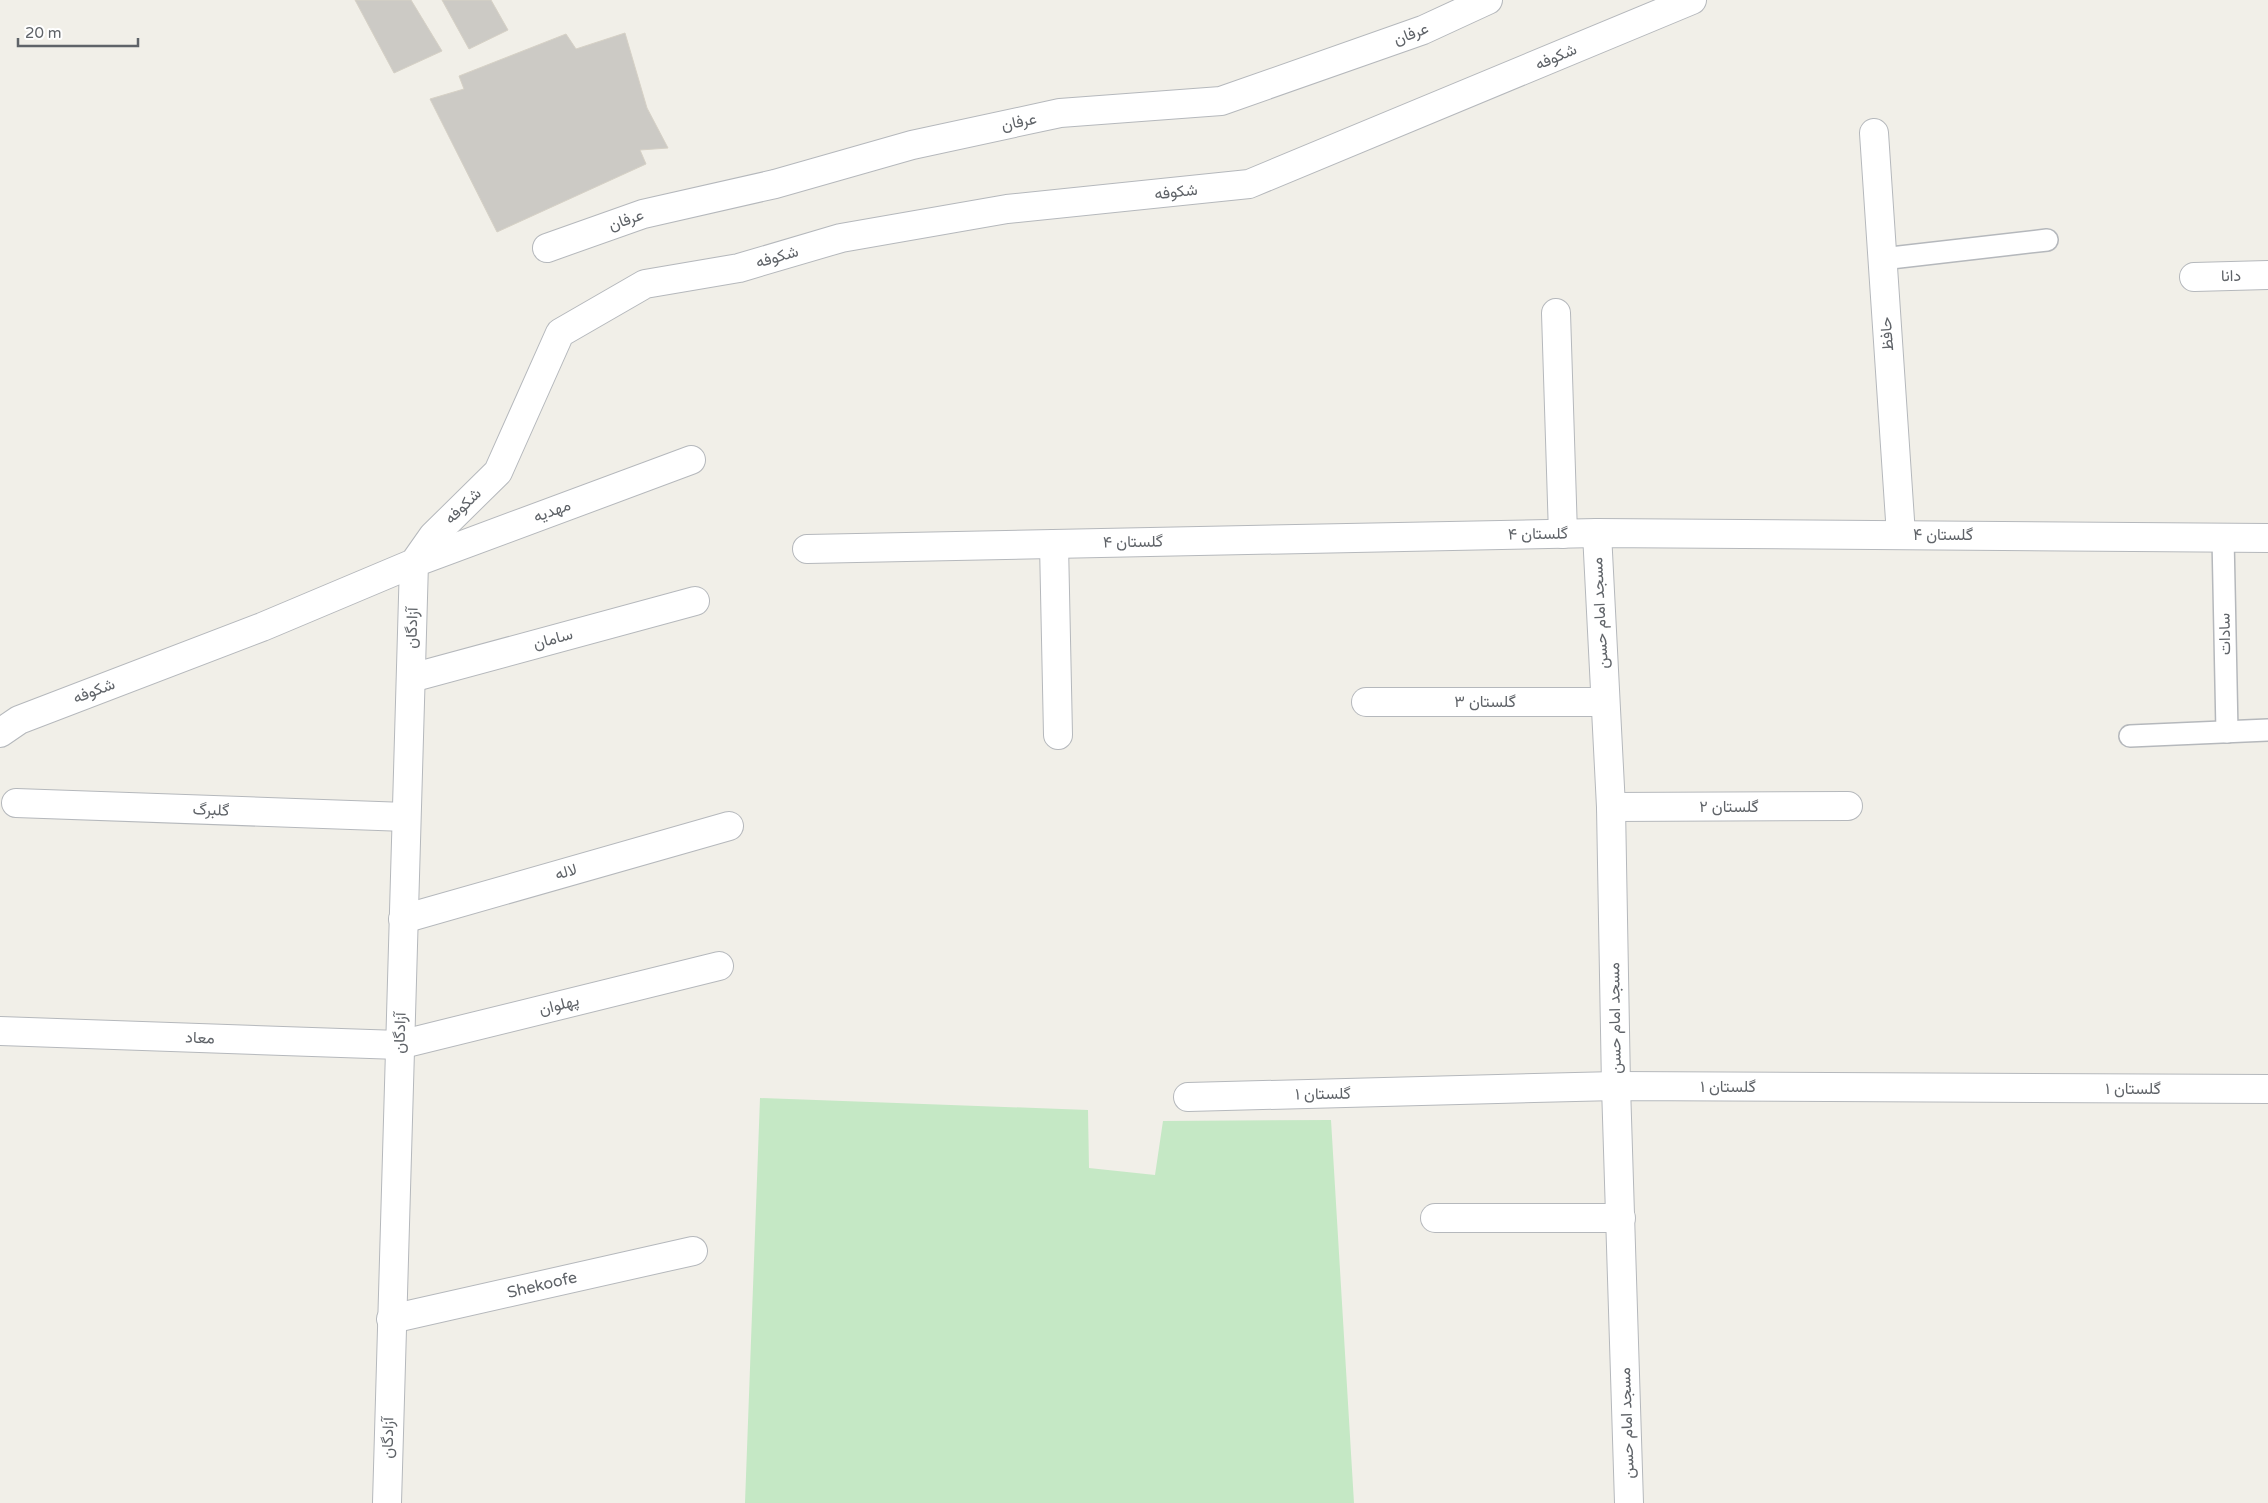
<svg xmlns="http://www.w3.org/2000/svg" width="2268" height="1503" font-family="'Varela Round',Vazirmatn,sans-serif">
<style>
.green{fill:#c5e8c5}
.building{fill:#cccac5;stroke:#d6d1c6}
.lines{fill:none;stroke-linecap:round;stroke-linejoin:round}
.lane-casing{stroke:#b5b8bc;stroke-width:24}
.street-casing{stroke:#b5b8bc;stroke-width:30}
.lane{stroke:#fff;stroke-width:21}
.street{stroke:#fff;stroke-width:28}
.labels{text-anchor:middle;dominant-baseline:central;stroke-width:5;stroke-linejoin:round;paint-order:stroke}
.street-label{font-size:16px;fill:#5f6368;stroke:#fff}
</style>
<rect width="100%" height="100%" fill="#f1efe8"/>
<path class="green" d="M760 1098 1088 1110 1089 1168 1155 1175 1163 1121 1331 1120 1354 1503H745Z"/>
<g class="building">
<path d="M355 0H411L442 51 394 73Z"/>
<path d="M442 0H491L508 30 469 49Z"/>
<path d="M625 33 647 108 668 148 640 150 646 164 497 232 430 99 464 89 459 76 566 34 576 49Z"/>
</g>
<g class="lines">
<defs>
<g id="lane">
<path d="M1882 259 2047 240"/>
<path d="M2223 537 2227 732"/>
<path d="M2130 736 2268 730"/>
</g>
<g id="street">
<path d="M1874 133 1901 535"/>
<path d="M547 248 643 214 775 184 912 145 1060 113 1221 101 1423 30 1488 0"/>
<path d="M2194 277 2268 275"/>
<path d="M1556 313 1563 534"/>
<path d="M1597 533 1611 807 1616 1086 1629 1503"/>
<path d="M1054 544 1058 735"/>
<path d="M807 549 1597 533 2268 538"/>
<path d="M411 678 695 601"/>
<path d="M1366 702H1604"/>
<path d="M0 733 19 720 262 627 414 563 433 536 498 472 560 333 645 284 739 268 841 238 1007 209 1249 184 1692 0"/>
<path d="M16 803 406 817"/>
<path d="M1611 807 1848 806"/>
<path d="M403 919 729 826"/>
<path d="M0 1031 399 1045 719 966"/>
<path d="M1188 1097 1616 1086 2268 1089"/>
<path d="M1435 1218H1621"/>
<path d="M391 1319 693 1251"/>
<path d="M387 1503 414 563 691 460"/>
</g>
</defs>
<use href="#lane" class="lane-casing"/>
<use href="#street" class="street-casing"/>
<use href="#lane" class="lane"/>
<use href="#street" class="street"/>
</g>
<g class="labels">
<g class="street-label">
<text transform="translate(1411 34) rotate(-21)">عرفان</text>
<text transform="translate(1556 57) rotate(-23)">شکوفه</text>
<text transform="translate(1019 122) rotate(-12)">عرفان</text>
<text transform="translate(1176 192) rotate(-6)">شکوفه</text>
<text transform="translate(626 220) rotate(-19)">عرفان</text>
<text transform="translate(777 257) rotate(-16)">شکوفه</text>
<text transform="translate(2231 276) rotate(-1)">دانا</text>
<text transform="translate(1887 334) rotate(-94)">حافظ</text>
<text transform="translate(463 506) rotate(-44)">شکوفه</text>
<text transform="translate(552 511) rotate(-20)">مهدیه</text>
<text transform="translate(1538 534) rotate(-1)">گلستان ۴</text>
<text x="1943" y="535">گلستان ۴</text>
<text transform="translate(1133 542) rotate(-1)">گلستان ۴</text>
<text transform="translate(1600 613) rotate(-93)">مسجد امام حسن</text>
<text transform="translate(412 628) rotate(-88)">آزادگان</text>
<text transform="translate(2225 634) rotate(-91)">سادات</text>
<text transform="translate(553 639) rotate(-15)">سامان</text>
<text transform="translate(94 691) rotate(-21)">شکوفه</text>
<text x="1485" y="702">گلستان ۳</text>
<text x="1729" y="807">گلستان ۲</text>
<text transform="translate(211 810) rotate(2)">گلبرگ</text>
<text transform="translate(566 872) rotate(-16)">لاله</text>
<text transform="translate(559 1005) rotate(-14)">پهلوان</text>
<text transform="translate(1615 1018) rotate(-91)">مسجد امام حسن</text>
<text transform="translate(400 1033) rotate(-88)">آزادگان</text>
<text transform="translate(200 1038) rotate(2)">معاد</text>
<text x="1728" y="1087">گلستان ۱</text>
<text x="2133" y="1089">گلستان ۱</text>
<text transform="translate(1323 1094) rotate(-1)">گلستان ۱</text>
<text transform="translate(542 1285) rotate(-13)">Shekoofe</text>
<text transform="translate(1627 1423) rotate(-92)">مسجد امام حسن</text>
<text transform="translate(388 1438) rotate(-89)">آزادگان</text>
</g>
</g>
<path d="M18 38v8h120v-8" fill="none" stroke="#5f6368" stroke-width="2.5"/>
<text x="25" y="38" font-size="15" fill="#5f6368" stroke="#ffffff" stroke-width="4" paint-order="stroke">20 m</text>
</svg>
